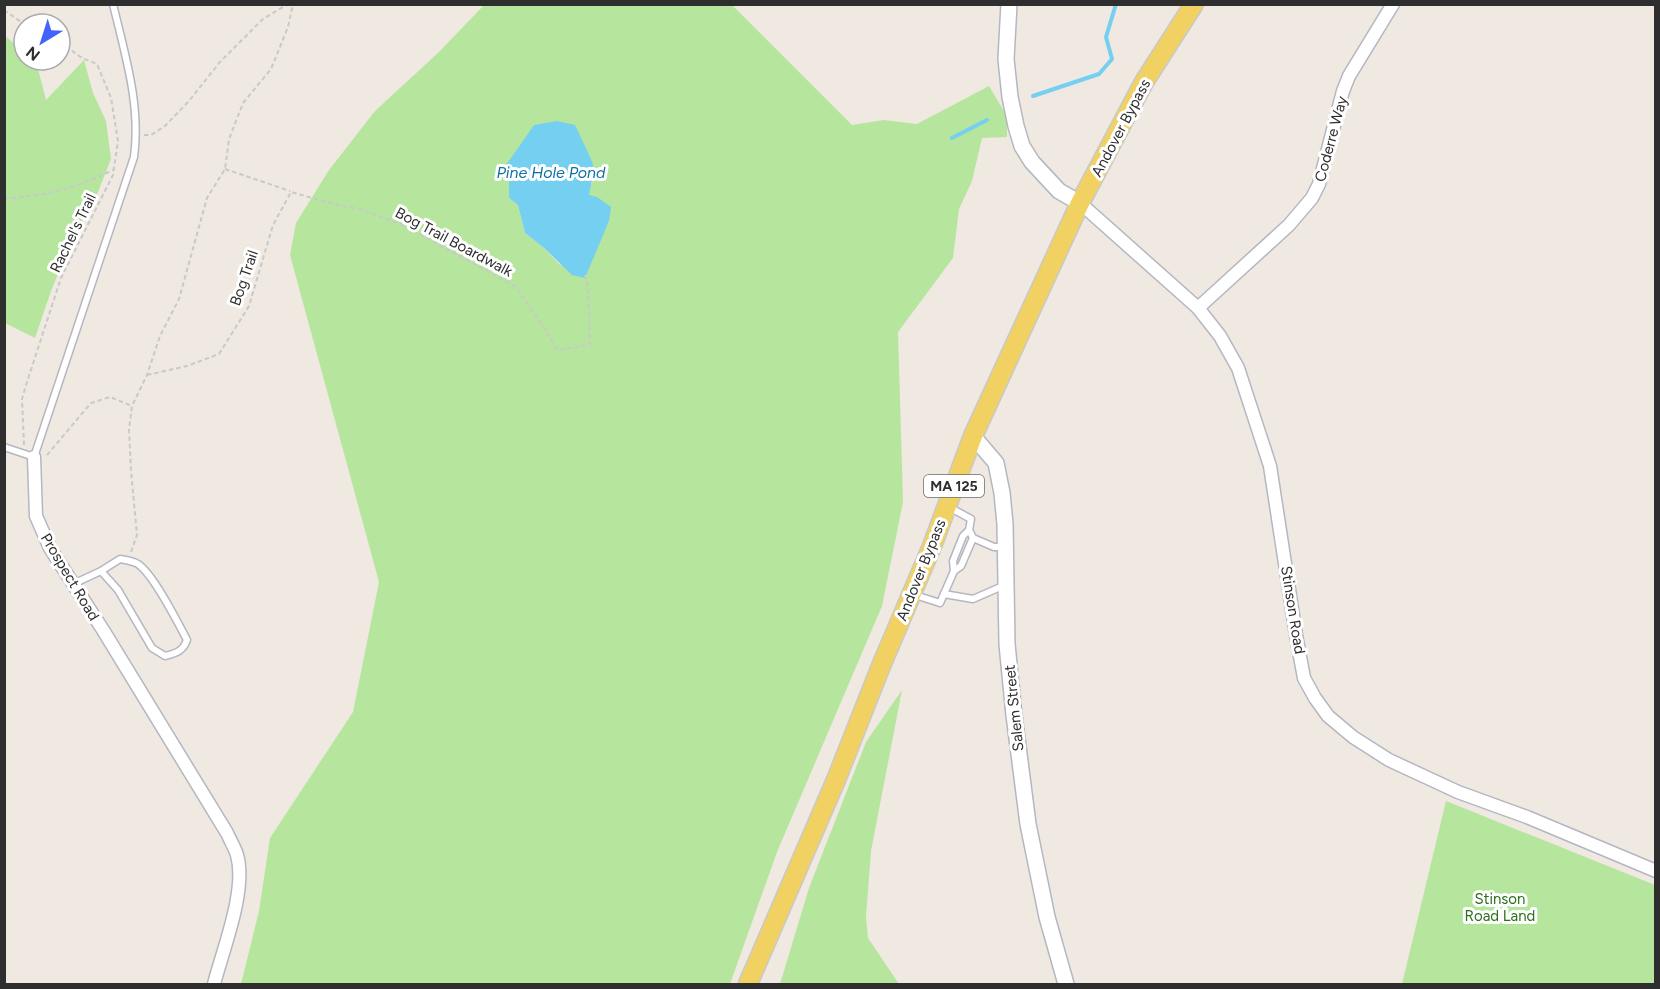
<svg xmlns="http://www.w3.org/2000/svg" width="1660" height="989" font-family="Figtree,sans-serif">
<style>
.green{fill:#b6e59e;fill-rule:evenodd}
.water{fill:#75cff0}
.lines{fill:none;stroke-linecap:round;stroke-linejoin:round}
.stream{stroke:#75cff0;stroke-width:4}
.service-casing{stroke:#b4b7c1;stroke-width:9}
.minor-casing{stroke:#b4b7c1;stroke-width:15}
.tertiary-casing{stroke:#b4b7c1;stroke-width:18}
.primary-casing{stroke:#c9c9c9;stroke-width:21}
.path{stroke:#c9c9c9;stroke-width:2;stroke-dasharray:4.5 3;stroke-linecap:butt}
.service{stroke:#fff;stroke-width:6}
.minor{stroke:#fff;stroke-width:12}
.tertiary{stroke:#fff;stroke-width:15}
.primary{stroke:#f2d163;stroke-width:18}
.labels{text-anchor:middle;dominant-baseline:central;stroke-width:6;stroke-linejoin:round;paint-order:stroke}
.shield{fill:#fff;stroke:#6d6d6d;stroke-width:1.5}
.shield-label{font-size:14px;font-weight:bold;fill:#2e2e2e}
.street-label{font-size:15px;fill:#2e2e2e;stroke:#fff}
.park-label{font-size:15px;fill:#2c6e1b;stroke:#fff}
.water-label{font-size:16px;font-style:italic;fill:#0d6fa3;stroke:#fff}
</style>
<rect width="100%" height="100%" fill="#efe9e1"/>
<g class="green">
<path d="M485 4 732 5 852 125 884 120 917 124 989 86 1007 116V137L982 138 972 181 959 209 953 258 898 332 903 502 882 606 777 852 730 984H241L259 911 270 838 353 712 379 582 290 255 296 223 329 170 375 111 438 53ZM584 146C596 166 595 173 588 195L609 221 597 246 560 265 543 247 525 233 518 205 509 198V176Z"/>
<path d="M4 35 24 52V60H32L37 65 46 100 84 60 93 93 106 121 111 159 96 197 76 230 51 291 35 338 5 323Z"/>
<path d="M902 690 871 851 866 917 868 938 899 984H780L809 888 866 742Z"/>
<path d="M1446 801 1655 885V984H1402Z"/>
</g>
<path class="water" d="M557 121 575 125 592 161 594 170 589 195 597 197 611 207 609 221 585 278 572 275 543 247 525 233 518 205 509 198V176L506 165 534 125Z"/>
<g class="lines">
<g class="stream">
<path d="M1033 96 1099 74 1112 59 1106 37 1116 4"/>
<path d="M952 138 987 120"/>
</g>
<defs>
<g id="service">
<path d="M4 447 34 457 134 157C141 105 125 55 113 4"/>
<path d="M973 538 994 547H1005"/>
<path d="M954 571 961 566 973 538 969 530"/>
<path d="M73 584 101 571 118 590 152 648 165 656C177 653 183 651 187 640 177 621 154 575 138 564 133 561 125 560 120 559L101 571"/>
<path d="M912 594 940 603 954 571 953 561 963 536 969 530 971 519 949 507"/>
<path d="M944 594 973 599 1005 585"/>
</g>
<g id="minor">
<path d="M1080 203 1198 308 1220 336 1238 368 1270 466 1296 635 1304 678 1315 698 1328 716 1353 737 1389 760 1458 792 1527 817 1656 871"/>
<path d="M1198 308 1289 225 1312 198 1319 184 1343 91 1349 76 1393 4"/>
<path d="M34 457 36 516 50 548 103 630 227 833C230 840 235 848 237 855 247 890 223 949 214 984"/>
</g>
<g id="tertiary">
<path d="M1009 4 1006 59 1010 97 1016 126 1022 146 1032 162 1059 191 1080 203"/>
<path d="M973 436 996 463 1002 493 1005 524 1007 644 1014 715 1028 824 1047 917 1066 984"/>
</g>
<path id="primary" d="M748 984 836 780 881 666 932 546 973 436 1080 203 1144 82 1194 4"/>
</defs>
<use href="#service" class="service-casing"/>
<use href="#minor" class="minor-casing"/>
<use href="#tertiary" class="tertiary-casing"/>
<use href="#primary" class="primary-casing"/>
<g class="path">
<path d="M4 10 24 24"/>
<path d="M144 135H151L165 126 189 101 220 62 263 19 288 4"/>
<path d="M225 169 290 191"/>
<path d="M4 199C48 195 73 189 113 170"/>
<path d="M147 375 187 366 219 354 249 306 273 225 291 192 337 205 360 209 403 225 516 287 545 329 557 350 590 345 588 287 585 275"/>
<path d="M24 445 22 399 27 382 61 278 113 175 118 141 111 98 97 64 82 58 60 42"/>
<path d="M47 455 91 403 110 397 132 406"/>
<path d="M131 552 137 535 131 471 129 429 132 406 147 375 160 336 179 299 207 198 225 169 229 139 243 103 271 69 288 27 293 4"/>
</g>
<use href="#service" class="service"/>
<use href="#minor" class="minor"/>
<use href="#tertiary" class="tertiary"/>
<use href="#primary" class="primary"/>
</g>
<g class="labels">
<rect class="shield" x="924" y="475" width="60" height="22" rx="4.5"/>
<g class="shield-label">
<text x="954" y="486">MA 125</text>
</g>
<g class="street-label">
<text transform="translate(1121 128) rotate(-62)">Andover Bypass</text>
<text transform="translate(1331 139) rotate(-75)">Coderre Way</text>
<text transform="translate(73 233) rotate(-64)">Rachel's Trail</text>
<text transform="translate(454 242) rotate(28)">Bog Trail Boardwalk</text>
<text transform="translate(244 278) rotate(-71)">Bog Trail</text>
<text transform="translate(921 570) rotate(-68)">Andover Bypass</text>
<text transform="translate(70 577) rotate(59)">Prospect Road</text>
<text transform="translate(1293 610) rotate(81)">Stinson Road</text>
<text transform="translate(1014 708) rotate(-96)">Salem Street</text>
</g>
<g class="park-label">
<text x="1500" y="899">Stinson<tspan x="1500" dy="17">Road Land</tspan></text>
</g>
<g class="water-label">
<text x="551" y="172">Pine Hole Pond</text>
</g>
</g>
<rect width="1660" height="989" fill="none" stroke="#2e2e2e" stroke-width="12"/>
<g transform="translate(42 42) rotate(218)"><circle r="28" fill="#ffffff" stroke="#ababab" stroke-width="1.5"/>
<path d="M0-4.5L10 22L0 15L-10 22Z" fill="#4264fb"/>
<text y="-9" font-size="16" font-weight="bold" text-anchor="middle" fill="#2e2e2e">N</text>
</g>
</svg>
